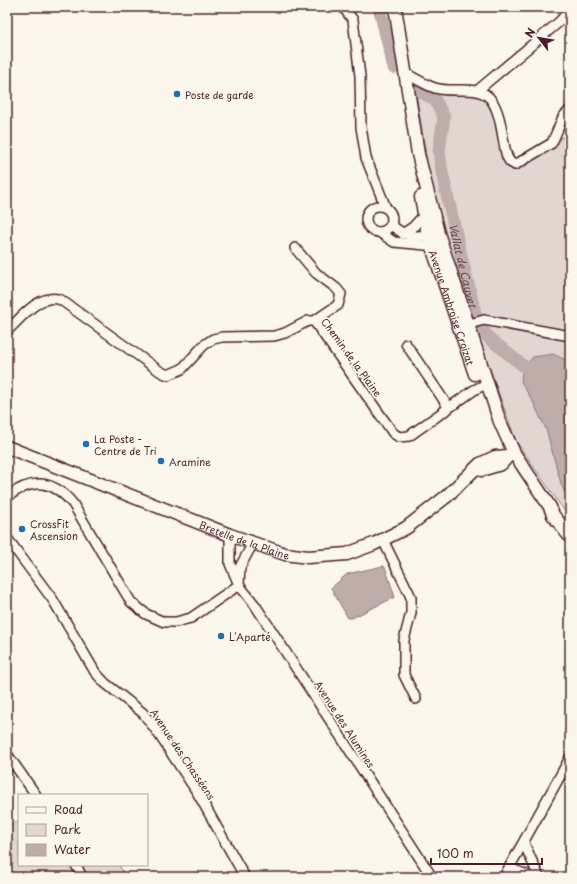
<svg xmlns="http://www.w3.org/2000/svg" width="577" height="884" font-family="'Playpen Sans',sans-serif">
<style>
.green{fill:#e2d7d0;stroke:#967b7e}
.water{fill:#bfadaa;stroke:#907477}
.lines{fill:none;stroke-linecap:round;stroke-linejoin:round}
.river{stroke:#bfadaa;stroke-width:13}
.minor-casing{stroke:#4a1f2b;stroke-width:12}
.major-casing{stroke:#4a1f2b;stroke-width:15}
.minor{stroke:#fbf7ec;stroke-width:9}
.major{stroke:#fbf7ec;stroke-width:12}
.poi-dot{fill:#1f6fb2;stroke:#fbf7ec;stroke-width:1.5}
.labels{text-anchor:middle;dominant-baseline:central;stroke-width:3.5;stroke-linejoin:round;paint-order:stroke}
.poi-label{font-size:10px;fill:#4a1f2b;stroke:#fbf7ec;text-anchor:start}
.street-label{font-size:10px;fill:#4a1f2b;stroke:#fbf7ec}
.water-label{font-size:11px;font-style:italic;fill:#6d4a51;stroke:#fbf7ec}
</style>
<rect width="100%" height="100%" fill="#fbf7ec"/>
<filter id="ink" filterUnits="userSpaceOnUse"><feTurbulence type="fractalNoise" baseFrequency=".025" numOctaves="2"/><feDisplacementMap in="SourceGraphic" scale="8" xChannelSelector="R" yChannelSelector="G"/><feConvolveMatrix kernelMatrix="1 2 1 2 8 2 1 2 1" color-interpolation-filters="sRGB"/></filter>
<g filter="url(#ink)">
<g class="green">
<path d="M413 73 448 88 478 85 515 158 570 134V519L516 441 469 311 432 193Z"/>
<path d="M19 820V865H119L126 877H10L7 868V827Z"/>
</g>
<g class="water">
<path d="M553 354 570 362V503L561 484 546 429 532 400 521 382 522 369 533 357Z"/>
<path d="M383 566 385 567 395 597 352 618H348L331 588 347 574Z"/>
</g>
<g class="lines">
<g class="river">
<path d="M379 7 394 68"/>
<path id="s1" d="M415 88 435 100 444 117 439 151 442 172 457 239 478 325 490 339 537 377"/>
</g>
<defs>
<g id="minor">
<path d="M343 7 353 20 360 76 361 127 366 158 386 208"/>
<path d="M405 73C415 78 425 85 435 88 454 94 480 83 492 101 502 116 502 140 507 157L510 162 515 165 552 143 563 117 570 110"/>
<path d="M478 90 559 22 570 10"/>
<circle cx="379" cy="219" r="13"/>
<path d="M391 225C406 237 414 238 433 234"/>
<path d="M379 232 394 242 436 246"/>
<path d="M403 234 413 227 424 215"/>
<path d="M314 321 393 433 399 437 409 436 474 390 486 384"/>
<path d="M462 326 484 320 570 336"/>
<path d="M7 331C21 318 40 292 61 300L161 372 168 375 182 369 204 345 213 339 222 337 274 336 285 333 308 321H314L338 305 341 294 336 288 316 273 295 248"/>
<path d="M406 344 449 408"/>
<path d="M7 497C32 478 53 479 73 504L131 602 146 614 164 622H176L191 618 239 585"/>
<path d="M230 535V564L239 585 255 605 432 877"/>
<path d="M7 538 53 600 95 672 105 683 143 713 158 733 197 792 245 877"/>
<path d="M383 540 411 597V613L404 640V675L416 699"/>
<path d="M239 584 240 567 253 543"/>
<path d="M7 754 36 795"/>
<path d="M524 843 539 877"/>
<path d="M76 865 82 877"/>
<path d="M509 868 532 877"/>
<path d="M504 877 570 758"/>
</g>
<g id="major">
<path d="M395 7 418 154 438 233 500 422 514 453 550 507 553 515 570 537"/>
<path id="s2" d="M421 197 428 235 475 374"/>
<path id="s3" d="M7 447 230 535 285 554 308 557 347 554 374 544 406 528 447 496 480 464 495 457 508 456"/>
<path d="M481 470 501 464 508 456 514 453"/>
</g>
</defs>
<use href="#minor" class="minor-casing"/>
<use href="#major" class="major-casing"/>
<use href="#minor" class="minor"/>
<use href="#major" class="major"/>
</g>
</g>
<g class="poi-dot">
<circle cx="177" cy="94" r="4"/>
<circle cx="86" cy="444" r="4"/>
<circle cx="161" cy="461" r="4"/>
<circle cx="22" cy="529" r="4"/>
<circle cx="221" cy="636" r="4"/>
</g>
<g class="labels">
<g class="poi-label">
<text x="185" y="94">Poste de garde</text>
<text x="94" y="438">La Poste -<tspan x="94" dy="12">Centre de Tri</tspan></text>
<text x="169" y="461">Aramine</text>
<text x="30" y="523">CrossFit<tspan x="30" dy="12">Ascension</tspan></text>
<text x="229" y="636">L'Aparté</text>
</g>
<g class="street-label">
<text stroke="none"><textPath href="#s2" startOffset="115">Avenue Ambroise Croizat</textPath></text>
<text transform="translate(352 357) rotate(54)">Chemin de la Plaine</text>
<text stroke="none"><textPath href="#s3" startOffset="255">Bretelle de la Plaine</textPath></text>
<text transform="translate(345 724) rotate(57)">Avenue des Alumines</text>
<text transform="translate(183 754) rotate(56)">Avenue des Chasséens</text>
</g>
<g class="water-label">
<text stroke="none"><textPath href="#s1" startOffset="194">Vallat de Cauvet</textPath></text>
</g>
</g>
<rect width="577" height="884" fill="none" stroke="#fbf7ec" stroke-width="24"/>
<rect x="12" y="12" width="553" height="860" fill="none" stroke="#4a1f2b" stroke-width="1.5" filter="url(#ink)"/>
<rect x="18" y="794" width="130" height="72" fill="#fbf7ec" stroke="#b4a19f"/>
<rect x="26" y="807" width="20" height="6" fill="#fbf7ec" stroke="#b4a19f"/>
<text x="54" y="814" font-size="12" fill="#4a1f2b">Road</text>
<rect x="26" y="824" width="20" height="12" fill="#e2d7d0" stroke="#b4a19f"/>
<text x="54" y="834" font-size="12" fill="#4a1f2b">Park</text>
<rect x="26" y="844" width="20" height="12" fill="#bfadaa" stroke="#b4a19f"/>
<text x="54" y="854" font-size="12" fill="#4a1f2b">Water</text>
<g transform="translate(539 38) rotate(301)" stroke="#fbf7ec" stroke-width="3" paint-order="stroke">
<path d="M0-3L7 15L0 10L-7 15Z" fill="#4a1f2b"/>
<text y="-6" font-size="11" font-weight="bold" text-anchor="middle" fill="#4a1f2b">N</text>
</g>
<path d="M431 858v6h111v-6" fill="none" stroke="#4a1f2b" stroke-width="2"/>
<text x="437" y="858" font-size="12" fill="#4a1f2b" stroke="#fbf7ec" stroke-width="3" paint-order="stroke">100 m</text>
</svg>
